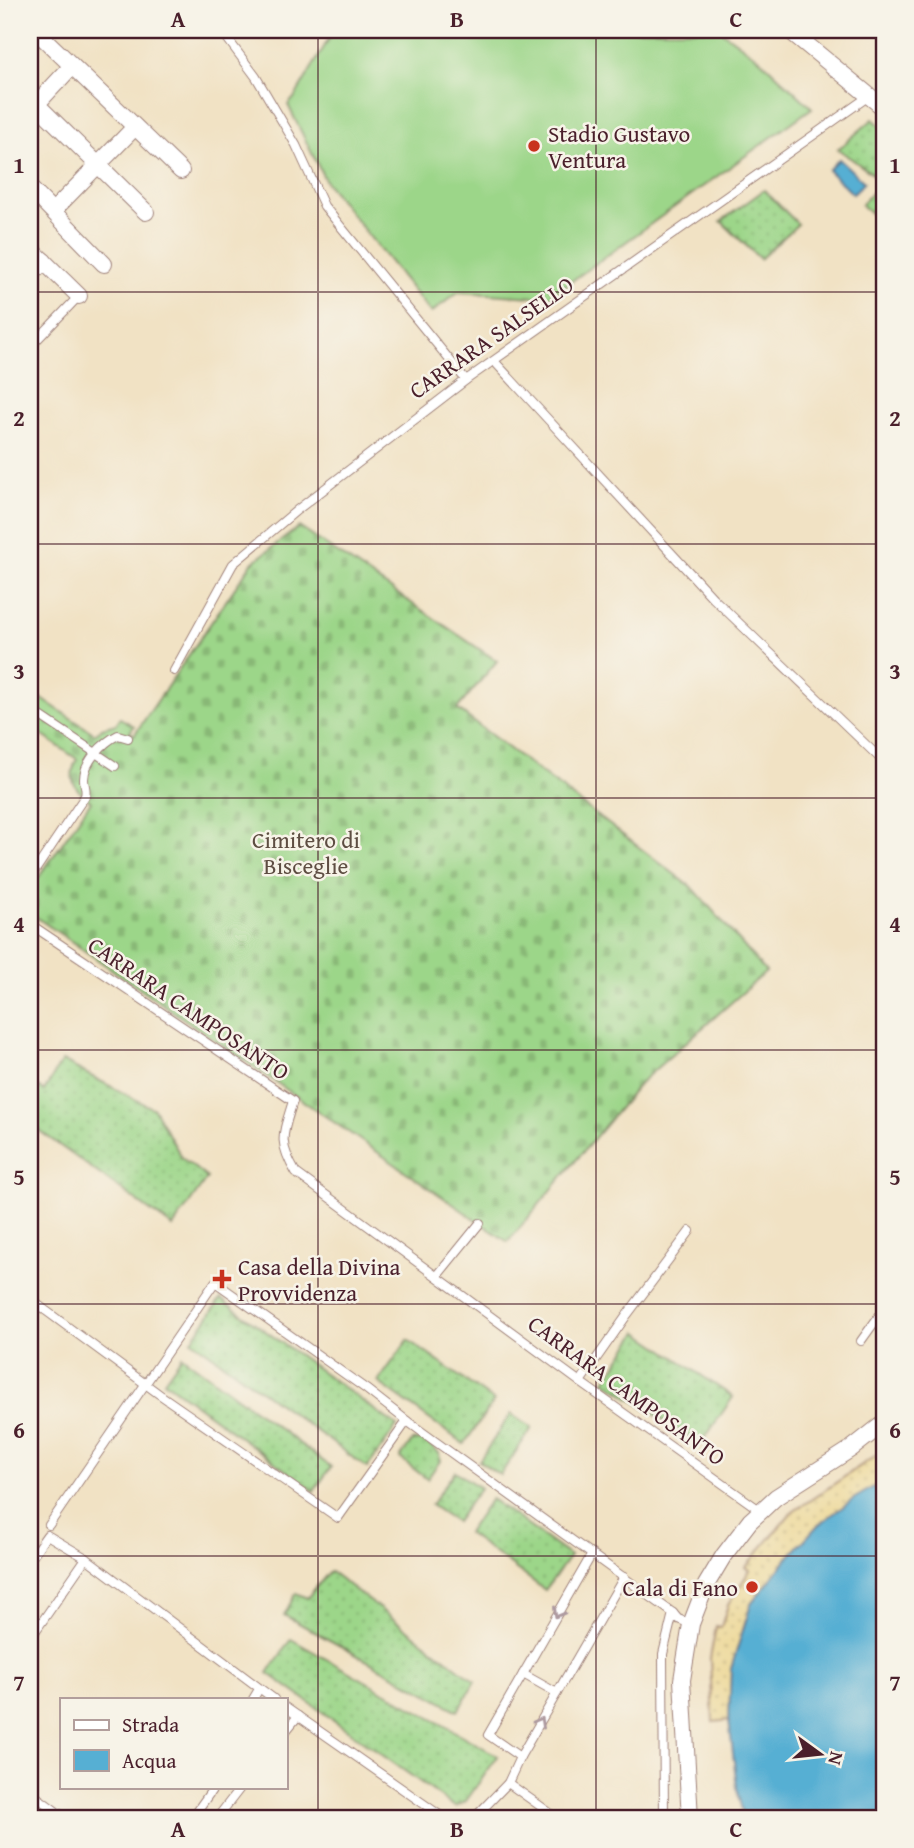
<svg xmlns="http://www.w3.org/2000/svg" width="914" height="1848" font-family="'Gentium Book Plus',serif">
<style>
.grass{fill:url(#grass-dots);stroke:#737a5a;stroke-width:2}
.sand{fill:url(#sand-dots);stroke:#9c7c64;stroke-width:2}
.cemetery{fill:url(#cemetery-stones);stroke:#737a5a;stroke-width:2}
.pitch{fill:#9cd689;stroke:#737a5a;stroke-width:2}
.water{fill:#56afd3;stroke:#50677f;stroke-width:2}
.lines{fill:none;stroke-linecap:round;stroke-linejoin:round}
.service-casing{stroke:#9e8078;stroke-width:10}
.minor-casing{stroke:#9e8078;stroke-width:18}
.service{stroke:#fff;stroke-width:8}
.minor{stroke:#fff;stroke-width:16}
.oneway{stroke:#ae9aa0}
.grid{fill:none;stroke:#4a1f2b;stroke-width:2;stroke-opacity:0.55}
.poi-dot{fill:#c8321e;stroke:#f7f3e8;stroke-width:2.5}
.labels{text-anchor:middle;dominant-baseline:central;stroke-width:5;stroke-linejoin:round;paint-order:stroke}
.poi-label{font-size:23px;fill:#4a1f2b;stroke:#f7f3e8;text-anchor:start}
.street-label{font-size:23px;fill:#4a1f2b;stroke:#f7f3e8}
.park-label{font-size:23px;fill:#5e4d42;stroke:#f7f3e8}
.neatline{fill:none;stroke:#4a1f2b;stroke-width:2.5}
.grid-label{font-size:23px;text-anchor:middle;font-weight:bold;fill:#4a1f2b}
</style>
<defs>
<pattern id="grass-dots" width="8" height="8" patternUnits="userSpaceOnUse" patternTransform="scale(1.75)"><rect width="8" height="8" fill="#9cd689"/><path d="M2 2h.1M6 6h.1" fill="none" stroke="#88b776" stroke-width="1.8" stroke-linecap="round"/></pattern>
<pattern id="sand-dots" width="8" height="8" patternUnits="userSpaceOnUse" patternTransform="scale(1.75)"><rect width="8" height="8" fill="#eeda9e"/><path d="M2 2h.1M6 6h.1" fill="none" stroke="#cebb88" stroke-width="1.8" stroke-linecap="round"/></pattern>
<pattern id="cemetery-stones" width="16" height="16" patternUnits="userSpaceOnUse" patternTransform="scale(1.75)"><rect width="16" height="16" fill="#9cd689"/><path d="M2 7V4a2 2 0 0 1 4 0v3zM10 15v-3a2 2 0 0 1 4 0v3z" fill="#88b776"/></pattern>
</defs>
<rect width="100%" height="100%" fill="#f7f3e8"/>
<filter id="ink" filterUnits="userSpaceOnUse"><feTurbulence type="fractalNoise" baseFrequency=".0143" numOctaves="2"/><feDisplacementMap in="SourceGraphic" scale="14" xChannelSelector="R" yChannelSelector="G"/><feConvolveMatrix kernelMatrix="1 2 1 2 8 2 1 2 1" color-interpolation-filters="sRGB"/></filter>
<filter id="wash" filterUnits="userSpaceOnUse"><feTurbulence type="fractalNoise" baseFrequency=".00686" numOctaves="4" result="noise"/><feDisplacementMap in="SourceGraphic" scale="28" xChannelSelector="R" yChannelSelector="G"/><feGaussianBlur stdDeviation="1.57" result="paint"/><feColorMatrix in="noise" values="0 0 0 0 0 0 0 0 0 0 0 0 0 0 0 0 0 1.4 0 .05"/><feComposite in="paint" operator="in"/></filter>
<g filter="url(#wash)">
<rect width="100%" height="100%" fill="#f1e2c4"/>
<g class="grass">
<path d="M873 119 884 129V211L878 219 861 205 882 181 838 149Z"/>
<path d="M764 190 798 224 760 259 721 221Z"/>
<path d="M62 1061 154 1109 182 1158 207 1178 173 1227 30 1124V1082L44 1091Z"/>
<path d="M221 1299 397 1426 367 1468 192 1340Z"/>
<path d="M638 1332 733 1397 700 1445 605 1381Z"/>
<path d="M408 1340 494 1401 464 1444 378 1382Z"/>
<path d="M182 1356 331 1467 314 1491 164 1381Z"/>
<path d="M511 1414 532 1428 500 1475 479 1461Z"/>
<path d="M423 1440 439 1453 440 1461 427 1479 400 1458 412 1441Z"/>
<path d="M455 1471 480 1488 456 1522 431 1505Z"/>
<path d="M491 1499 570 1556 545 1590 467 1533Z"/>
<path d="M330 1571 475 1681 458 1711 284 1615 296 1593 307 1598Z"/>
<path d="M291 1639 498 1756 466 1801 455 1807 268 1673Z"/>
</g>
<path class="sand" d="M884 1450V1481L855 1498 818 1525 788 1558 751 1604 731 1669 729 1720 713 1722 710 1659 716 1626 721 1627 728 1605 750 1570 746 1567 790 1514Z"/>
<path class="cemetery" d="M299 527 497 661 457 709 694 889 766 972 642 1081 508 1242 30 913V890L91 801C74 789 67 779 77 759L30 727V691L95 734 102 728 116 724 120 718 134 726 130 732 134 735 252 563Z"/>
<path class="pitch" d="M334 30H720L760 59 812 108 548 298 458 292 431 313 327 184 288 105 295 97Z"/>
<g class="water">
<path d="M839 159 864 182 853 194 828 170Z"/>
<path d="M884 1481V1818H744L738 1795 729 1720 731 1669 751 1604 788 1558 818 1525 855 1498Z"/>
</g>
</g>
<g filter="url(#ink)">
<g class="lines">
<defs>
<g id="service">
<path d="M221 30 256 77 296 145 324 206 466 380"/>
<path d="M30 347 79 296"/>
<path d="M494 361 713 598 884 762"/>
<path d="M174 671 233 564 297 510 466 380 869 96"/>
<path d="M30 709 115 766"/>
<path d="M30 878 85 796C87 789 84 786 84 779 84 761 104 742 118 735L128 738"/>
<path d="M30 924 293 1101C283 1134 277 1141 296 1173L580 1382 761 1511"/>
<path d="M437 1276 480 1223"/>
<path d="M30 1299 159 1394 338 1518 407 1421 673 1613 663 1654 664 1818"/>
<path d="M861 1341 884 1309"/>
<path d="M580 1382 627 1315 690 1231"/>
<path d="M49 1525 215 1282 366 1389 407 1421"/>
<path d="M30 1559 47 1535 86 1558"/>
<path d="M673 1613 678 1619 691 1624"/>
<path d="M30 1639 86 1558 274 1699"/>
<path d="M523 1674 557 1693"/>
<path d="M253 1699 259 1689"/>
<path d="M285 1707 444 1818"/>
<path d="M285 1732 298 1716"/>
<path d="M520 1757 488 1735 592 1554"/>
<path d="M508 1783 557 1818"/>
<path d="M30 1792 65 1818"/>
<path d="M192 1818 214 1787"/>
<path d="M217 1818 241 1787"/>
<path d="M474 1818 508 1783 520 1757 624 1577"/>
</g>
<g id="minor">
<path d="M35 30 181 171"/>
<path d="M789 30 884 108"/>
<path d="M30 98 146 212"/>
<path d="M31 110 72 66"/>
<path d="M30 188 104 264"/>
<path d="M53 211 135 127"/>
<path d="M30 248 79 296"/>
<path d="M30 276 44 261"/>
<path d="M690 1818 682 1680 691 1624 706 1585 724 1555 750 1521 761 1511 776 1497 851 1449 884 1423"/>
</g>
</defs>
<use href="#service" class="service-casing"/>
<use href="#minor" class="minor-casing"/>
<use href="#service" class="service"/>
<use href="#minor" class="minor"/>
</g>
<defs><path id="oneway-chevron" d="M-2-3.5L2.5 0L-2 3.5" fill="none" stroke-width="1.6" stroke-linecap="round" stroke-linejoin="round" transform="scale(1.75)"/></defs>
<g class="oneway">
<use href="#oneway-chevron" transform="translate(558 1613) rotate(120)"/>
<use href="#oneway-chevron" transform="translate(540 1722) rotate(-60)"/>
</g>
</g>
<path class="grid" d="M318 30V1818M596 30V1818M30 292H884M30 544H884M30 798H884M30 1050H884M30 1304H884M30 1556H884"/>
<g class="poi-dot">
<circle cx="534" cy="146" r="7"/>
<path d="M218.5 1268.5h7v7h7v7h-7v7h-7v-7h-7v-7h7z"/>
<circle cx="752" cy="1587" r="7"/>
</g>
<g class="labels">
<g class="poi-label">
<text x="548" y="133">Stadio Gustavo<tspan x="548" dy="26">Ventura</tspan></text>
<text x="238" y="1266">Casa della Divina<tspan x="238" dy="26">Provvidenza</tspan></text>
<text x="738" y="1587" text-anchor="end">Cala di Fano</text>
</g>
<g class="street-label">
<text transform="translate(491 337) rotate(-35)">CARRARA SALSELLO</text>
<text transform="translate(189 1008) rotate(34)">CARRARA CAMPOSANTO</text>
<text transform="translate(627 1390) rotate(36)">CARRARA CAMPOSANTO</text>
</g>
<g class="park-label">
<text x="306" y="839">Cimitero di<tspan x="306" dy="26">Bisceglie</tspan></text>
</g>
</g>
<rect width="914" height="1848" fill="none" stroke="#f7f3e8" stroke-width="77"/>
<rect x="60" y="1698" width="228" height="91" fill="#f7f3e8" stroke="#b29e9c" stroke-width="2"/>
<rect x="74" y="1720" width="35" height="10" fill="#ffffff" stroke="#b29e9c" stroke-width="2"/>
<text x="122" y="1732" font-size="21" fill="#4a1f2b">Strada</text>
<rect x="74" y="1750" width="35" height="21" fill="#56afd3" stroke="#b29e9c" stroke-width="2"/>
<text x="122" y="1768" font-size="21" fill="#4a1f2b">Acqua</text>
<g transform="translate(820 1754) rotate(105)" stroke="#f7f3e8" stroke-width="5" paint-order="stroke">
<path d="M0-5L12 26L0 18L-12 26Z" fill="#4a1f2b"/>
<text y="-10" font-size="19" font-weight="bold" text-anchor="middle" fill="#4a1f2b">N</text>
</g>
<rect x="38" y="38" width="838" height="1772" class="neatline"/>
<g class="grid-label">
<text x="178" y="27">A</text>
<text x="457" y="27">B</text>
<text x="736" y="27">C</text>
<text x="19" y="173">1</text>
<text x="895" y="173">1</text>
<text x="19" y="426">2</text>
<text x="895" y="426">2</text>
<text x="19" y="679">3</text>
<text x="895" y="679">3</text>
<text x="19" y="932">4</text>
<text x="895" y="932">4</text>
<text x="19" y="1185">5</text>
<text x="895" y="1185">5</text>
<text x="19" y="1438">6</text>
<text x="895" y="1438">6</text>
<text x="19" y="1691">7</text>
<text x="895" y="1691">7</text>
<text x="178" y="1837">A</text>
<text x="457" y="1837">B</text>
<text x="736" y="1837">C</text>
</g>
</svg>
